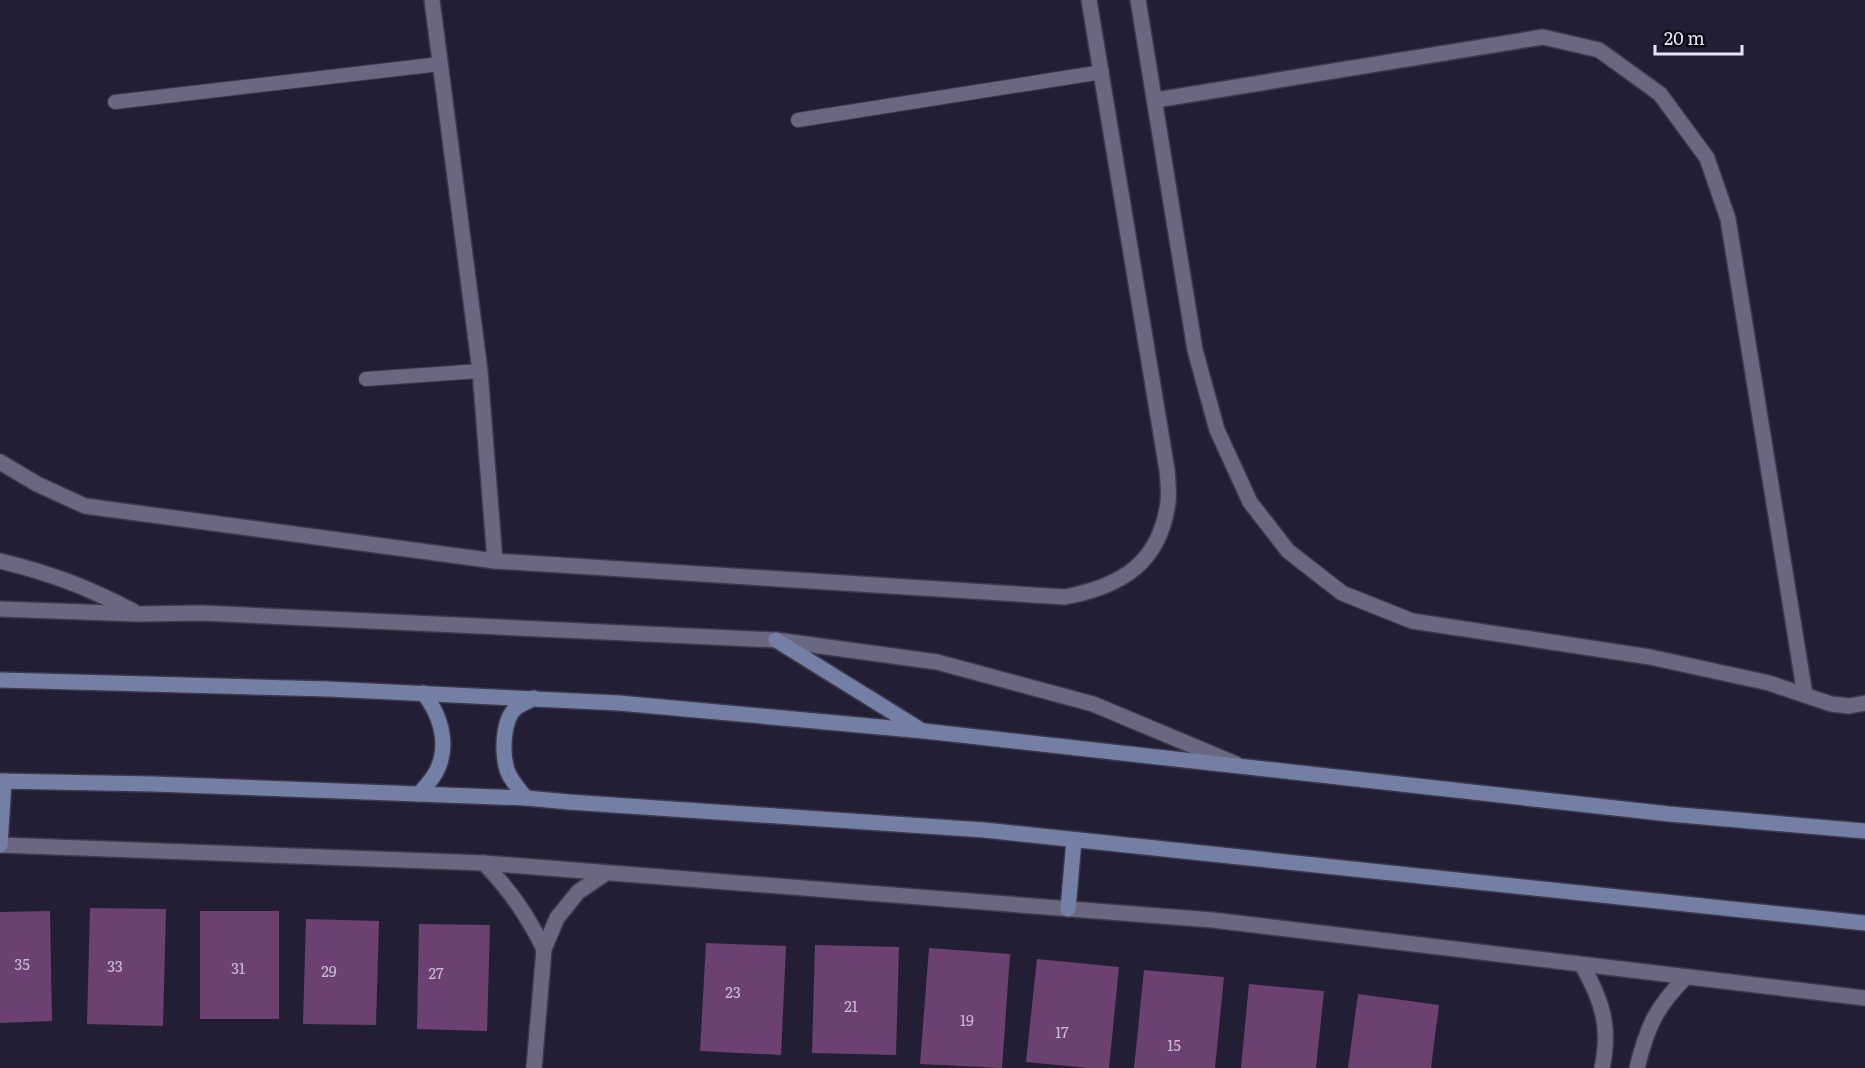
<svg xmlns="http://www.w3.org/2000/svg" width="1865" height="1068" font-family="Literata,serif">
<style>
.building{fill:#6c4071}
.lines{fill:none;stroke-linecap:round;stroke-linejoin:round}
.service-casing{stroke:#3c394b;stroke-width:16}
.minor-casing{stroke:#3c394b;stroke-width:18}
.secondary-casing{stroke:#3c394b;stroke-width:18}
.service{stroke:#6a6780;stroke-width:14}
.minor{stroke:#6a6780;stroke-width:15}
.secondary{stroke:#747fa6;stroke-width:15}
.labels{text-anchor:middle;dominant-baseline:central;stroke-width:4.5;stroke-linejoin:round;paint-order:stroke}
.number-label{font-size:15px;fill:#c8bcd2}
</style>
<rect width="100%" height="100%" fill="#221f34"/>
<g class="building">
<path d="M90 908 166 909 163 1026 87 1024Z"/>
<path d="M50 911 52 1021 0 1023V912Z"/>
<rect x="200" y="911" width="79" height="108"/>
<path d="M306 919 379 921 376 1025 303 1024Z"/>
<path d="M419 924 490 925 487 1031 417 1029Z"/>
<path d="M706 943 786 946 781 1055 700 1051Z"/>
<path d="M815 945 899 947 896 1055 812 1053Z"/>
<path d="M929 948 1010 954 1002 1068 920 1064Z"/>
<path d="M1037 959 1119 967 1109 1068H1088L1026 1062Z"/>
<path d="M1144 970 1224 977 1215 1068H1134Z"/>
<path d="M1249 984 1324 991 1316 1068H1241Z"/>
<path d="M1358 994 1439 1005 1431 1068H1348Z"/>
</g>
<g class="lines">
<defs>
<g id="service">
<path d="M115 102 440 64"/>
<path d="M798 120 1102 72"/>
<path d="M366 379 480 371"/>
</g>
<g id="minor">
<path d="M432 0 480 371 495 561"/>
<path d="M1138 0 1195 350 1217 430 1250 502 1288 551 1342 593 1412 621 1650 657 1769 683 1831 704 1849 706 1865 703"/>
<path d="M1156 100 1543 37 1599 50 1660 94 1707 158 1728 219 1805 695"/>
<path d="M0 462 37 484 85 506 495 561 1065 597C1122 586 1160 563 1168 502 1169 492 1168 480 1167 470L1089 0"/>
<path d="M0 561C50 573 87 587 133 611"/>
<path d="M0 609 138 614 202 613 776 640 937 662 1093 704 1236 764"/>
<path d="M0 845 484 863 1212 920 1865 998"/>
<path d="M484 863C511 892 526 913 544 949"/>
<path d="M1582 965C1602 1000 1611 1027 1602 1068"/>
<path d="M534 1068 544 949 557 918 578 892 606 873"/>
<path d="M1637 1068C1647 1027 1656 1007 1686 977"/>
</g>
<g id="secondary">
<path d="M776 640 921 730"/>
<path d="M0 680 328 689 619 703 924 731 1669 814 1865 831"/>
<path d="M0 781 153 784 526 798 569 802 984 830 1865 923"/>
<path d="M419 794C426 786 434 778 438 768 449 743 440 713 423 693"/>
<path d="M526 798C519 789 511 781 507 770 502 753 502 719 517 707 522 704 529 701 534 698"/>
<path d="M0 845 4 782"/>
<path d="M1068 909 1074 840"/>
</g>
</defs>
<use href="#service" class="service-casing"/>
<use href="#minor" class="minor-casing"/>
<use href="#secondary" class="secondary-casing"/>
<use href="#service" class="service"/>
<use href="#minor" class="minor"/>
<use href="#secondary" class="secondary"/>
</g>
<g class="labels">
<g class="number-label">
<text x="22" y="963">35</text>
<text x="115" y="965">33</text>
<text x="238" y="967">31</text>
<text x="329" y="970">29</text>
<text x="436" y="972">27</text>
<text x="733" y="991">23</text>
<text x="851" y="1005">21</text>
<text x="967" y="1019">19</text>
<text x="1062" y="1031">17</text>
<text x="1174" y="1044">15</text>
</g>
</g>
<path d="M1655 45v9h87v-9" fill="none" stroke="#e6e5f3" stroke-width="3"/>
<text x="1664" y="45" font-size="18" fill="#e6e5f3" stroke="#0c0a13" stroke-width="4.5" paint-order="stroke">20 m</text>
</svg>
